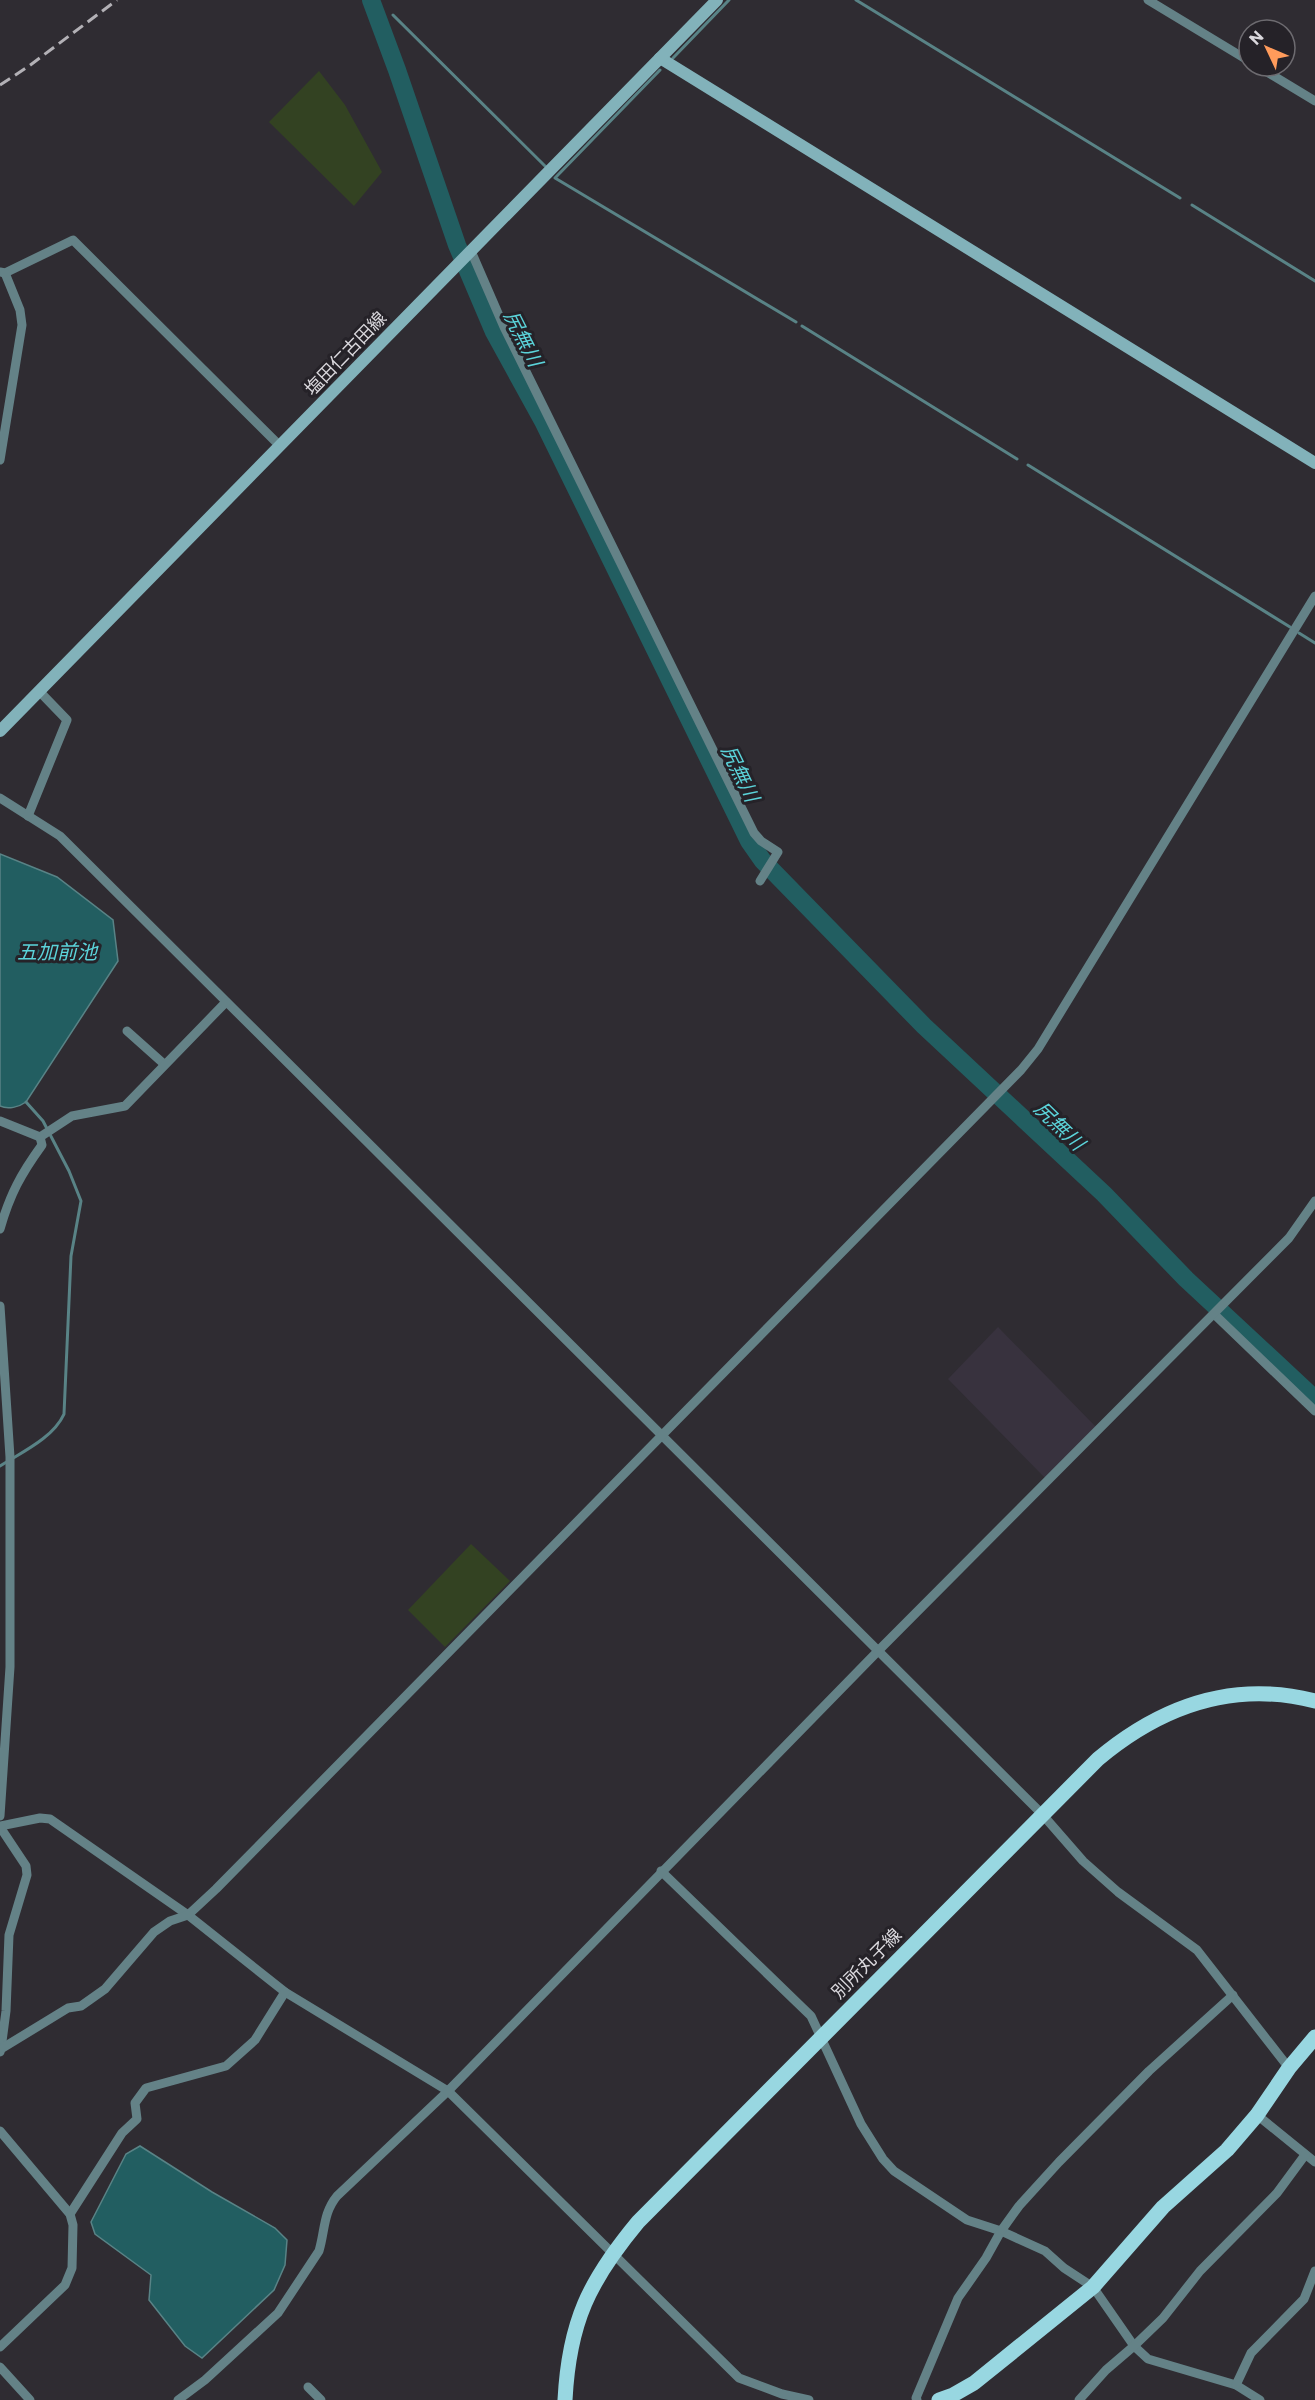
<svg xmlns="http://www.w3.org/2000/svg" width="1315" height="2400" font-family="Commissioner,'Noto Sans JP',sans-serif">
<style>
.built{fill:#38323e}
.green{fill:#334222}
.water{fill:#225e61;stroke:#598386;stroke-width:1.5}
.lines{fill:none;stroke-linecap:round;stroke-linejoin:round}
.stream{stroke:#598386;stroke-width:3}
.river{stroke:#225e61;stroke-width:18}
.street{stroke:#648287;stroke-width:9}
.secondary{stroke:#82b2ba;stroke-width:12}
.primary{stroke:#98d7e1;stroke-width:15}
.rail{stroke:#b3b1b6;stroke-width:3;stroke-dasharray:12 6;stroke-linecap:butt}
.labels{text-anchor:middle;dominant-baseline:central;stroke-width:6;stroke-linejoin:round;paint-order:stroke}
.street-label{font-size:18px;fill:#dad8dd;stroke:#252228}
.water-label{font-size:20px;font-style:italic;fill:#5bd3d9;stroke:#252228}
</style>
<rect width="100%" height="100%" fill="#2f2c32"/>
<path class="built" d="M998 1327 1097 1428 1046 1479 948 1379Z"/>
<g class="green">
<path d="M319 71 345 105 382 172 354 206 269 122Z"/>
<path d="M471 1544 510 1581 445 1647 408 1610Z"/>
</g>
<g class="water">
<path d="M0 854 57 877 113 920 118 961 26 1102C19 1107 8 1110 0 1106Z"/>
<path d="M140 2146 212 2192 275 2228 287 2240 285 2265 274 2290 202 2358 185 2346 149 2300 151 2275 95 2234 91 2222 126 2154Z"/>
</g>
<g class="lines">
<g class="stream">
<path d="M856 0 1180 198"/>
<path d="M393 15 546 167"/>
<path d="M673 58 729 0"/>
<path d="M660 70 555 178 796 322"/>
<path d="M1192 205 1315 281"/>
<path d="M802 326 1017 459"/>
<path d="M1028 465 1290 627"/>
<path d="M1299 633 1315 643"/>
<path d="M0 1466C22 1452 53 1438 64 1414L71 1256 81 1201 69 1171 43 1121 26 1102"/>
</g>
<path class="river" d="M371 0 397 70 457 245 494 332 544 423 749 841 763 861 924 1026 1104 1194 1186 1279 1315 1399"/>
<g class="street">
<path d="M1148 0 1249 61"/>
<path d="M1257 66 1315 101"/>
<path d="M471 251 504 327 754 833 761 841 778 852 760 881"/>
<path d="M0 272 5 273 73 240 280 446"/>
<path d="M0 460 22 325 20 310 5 273"/>
<path d="M0 798 60 836 1042 1814 1083 1861 1118 1892 1197 1950 1289 2068"/>
<path d="M28 816 67 720 39 691"/>
<path d="M127 1031 164 1064"/>
<path d="M0 1121 40 1137 72 1116 125 1106 226 1002"/>
<path d="M0 1229C10 1194 21 1174 42 1145L40 1137"/>
<path d="M0 1306 10 1457V1667L0 1816"/>
<path d="M1214 1314 1315 1411"/>
<path d="M0 1826 40 1818 50 1819 188 1915 285 1992 448 2091 739 2378 782 2394 809 2400"/>
<path d="M0 1827 26 1866 27 1875 9 1935 6 2011 1 2049"/>
<path d="M661 1871 811 2016 861 2124 883 2159 894 2171 967 2220 1001 2231 1045 2251 1064 2268 1093 2287 1134 2346 1148 2359 1236 2385 1260 2400"/>
<path d="M0 2052 1 2049 68 2008 81 2006 105 1989 154 1932 170 1921 188 1915 216 1889 1021 1070 1038 1049 1315 596"/>
<path d="M1257 2115 1315 2162"/>
<path d="M0 2131 70 2214 73 2225 72 2268 65 2285 0 2347"/>
<path d="M70 2214 122 2133 137 2119 135 2103 146 2088 226 2066 255 2040 285 1992"/>
<path d="M0 2367 30 2400"/>
<path d="M1236 2385 1251 2353 1304 2299 1315 2271"/>
<path d="M308 2387 321 2400"/>
<path d="M178 2400 205 2380 278 2313 319 2251C325 2231 323 2213 337 2196L448 2091 878 1651 1289 1238 1315 1201"/>
<path d="M917 2400 916 2398 958 2298 986 2258 1001 2231 1019 2206 1059 2162 1149 2071 1233 1995"/>
<path d="M1079 2400 1106 2370 1134 2346 1163 2318 1200 2271 1277 2193 1305 2155"/>
</g>
<g class="secondary">
<path d="M660 58 1315 463"/>
<path d="M0 731 717 0"/>
</g>
<g class="primary">
<path d="M565 2400C569 2322 589 2281 638 2222L1098 1759C1160 1707 1233 1680 1315 1701"/>
<path d="M939 2400 953 2395 974 2383 1093 2287 1163 2207 1227 2150 1257 2115 1289 2068 1315 2037"/>
</g>
<path class="rail" d="M0 85 29 66 117 0"/>
</g>
<g class="labels">
<g class="street-label">
<text transform="translate(345 353) rotate(-46)">塩田仁古田線</text>
<text transform="translate(866 1963) rotate(-45)">別所丸子線</text>
</g>
<g class="water-label">
<text transform="translate(524 338) rotate(63)">尻無川</text>
<text transform="translate(741 773) rotate(64)">尻無川</text>
<text x="57" y="951">五加前池</text>
<text transform="translate(1060 1125) rotate(44)">尻無川</text>
</g>
</g>
<g transform="translate(1267 48) rotate(314)"><circle r="28" fill="#252228" stroke="#6d6b70" stroke-width="1.5"/>
<path d="M0-4.5L10 22L0 15L-10 22Z" fill="#ff9b5b"/>
<text y="-9" font-size="16" font-weight="bold" text-anchor="middle" fill="#dad8dd">N</text>
</g>
</svg>
